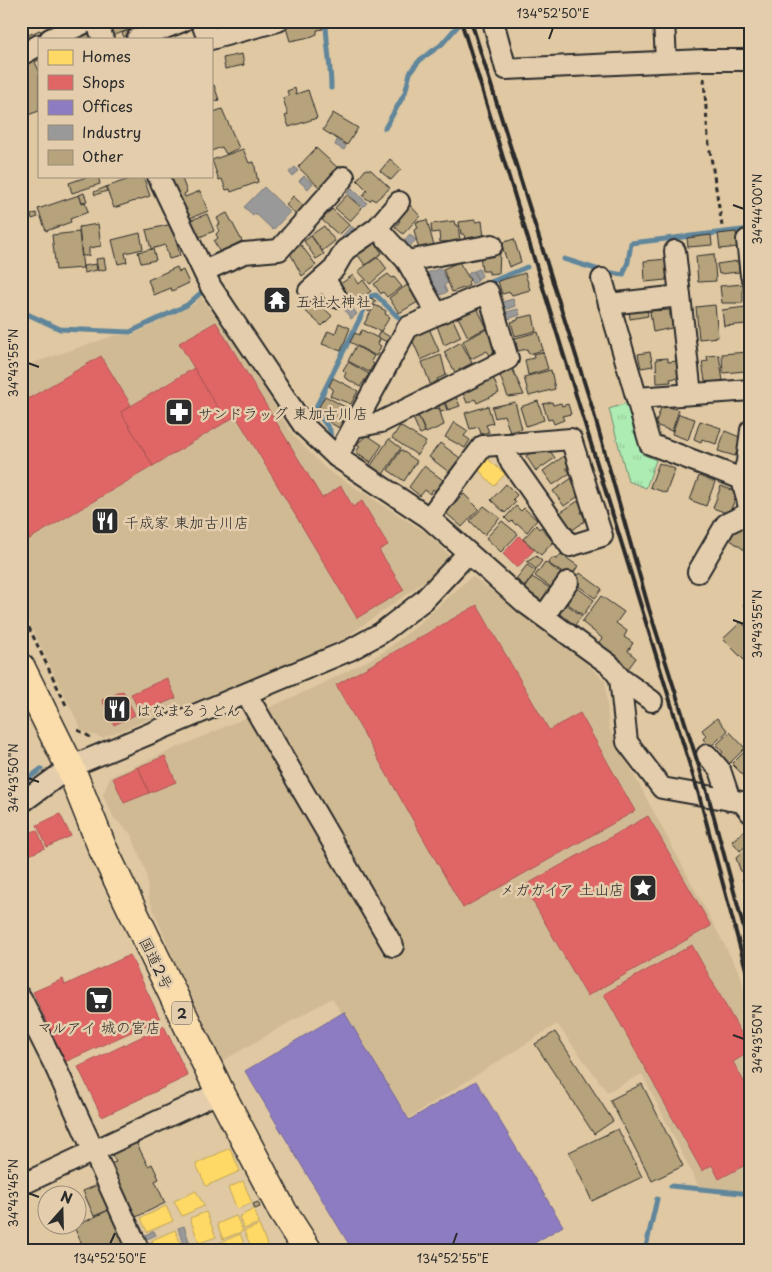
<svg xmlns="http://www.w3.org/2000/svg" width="772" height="1272" font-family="'Playpen Sans','Klee One',sans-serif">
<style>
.built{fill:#d0ba94}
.grass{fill:url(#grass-tufts);stroke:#6c8c6f}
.homes{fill:#ffd966;stroke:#bfa554}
.shops{fill:#e06666;stroke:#aa5454}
.offices{fill:#8e7cc3;stroke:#706495}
.industry{fill:#999;stroke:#787878}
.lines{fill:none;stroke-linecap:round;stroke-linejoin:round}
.stream{stroke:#61869b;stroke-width:5}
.building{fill:#b6a37b;stroke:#2b2b2b}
.minor-casing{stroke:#2b2b2b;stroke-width:24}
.highway-casing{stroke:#2b2b2b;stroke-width:31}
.path{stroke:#2b2b2b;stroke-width:3;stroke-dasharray:5 4;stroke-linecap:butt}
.minor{stroke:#e3cdac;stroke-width:20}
.highway{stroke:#faddab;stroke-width:28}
.rail{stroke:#2b2b2b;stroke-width:4}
.ticks{fill:none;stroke:#2b2b2b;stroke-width:2}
.labels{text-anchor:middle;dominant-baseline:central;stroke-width:5;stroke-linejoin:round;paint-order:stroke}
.shield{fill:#e3cdac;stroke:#625c52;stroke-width:1}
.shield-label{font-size:14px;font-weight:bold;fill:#2b2b2b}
.poi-label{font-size:15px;fill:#2b2b2b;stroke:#e3cdac;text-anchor:start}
.street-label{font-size:15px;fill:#2b2b2b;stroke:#e3cdac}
.neatline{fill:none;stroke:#2b2b2b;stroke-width:2}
.ticks-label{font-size:12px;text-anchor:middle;fill:#2b2b2b}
</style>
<defs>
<pattern id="grass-tufts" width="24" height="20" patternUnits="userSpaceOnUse" patternTransform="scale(1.25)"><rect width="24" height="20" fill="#adecb3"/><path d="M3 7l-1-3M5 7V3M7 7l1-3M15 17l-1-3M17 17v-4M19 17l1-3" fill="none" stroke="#95cb9a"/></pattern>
</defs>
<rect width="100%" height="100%" fill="#dfc8a2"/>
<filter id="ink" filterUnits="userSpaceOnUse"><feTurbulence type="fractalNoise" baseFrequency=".02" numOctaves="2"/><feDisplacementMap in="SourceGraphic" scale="10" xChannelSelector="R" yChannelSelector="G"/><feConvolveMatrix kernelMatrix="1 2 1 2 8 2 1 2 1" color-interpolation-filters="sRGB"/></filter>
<g filter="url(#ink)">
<g class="built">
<path d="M200 296 235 343 294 436 326 469 427 533 449 555 429 577 406 595 335 645 102 738 82 731 21 606V367L116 335H132L195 304Z"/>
<path d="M472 576 580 657 605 681 609 728 742 978 751 1020V1193L699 1187 642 1074 607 1092 557 1024 409 1118 332 998 217 1064 149 899 146 872 131 834 114 818 103 795 110 777 318 686 382 653 414 628Z"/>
</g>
<path class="grass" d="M627 403 636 436H639L644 450 642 454 656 460 646 488 628 481 609 409Z"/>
<g class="homes">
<path d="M487 458 505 474 494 486 477 468Z"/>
<path d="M230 1148 240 1171 206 1186 196 1164Z"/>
<path d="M243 1181 252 1203 237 1209 228 1188Z"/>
<path d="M196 1191 204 1206 182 1216 174 1201Z"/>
<path d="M166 1206 173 1221 147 1232 141 1218Z"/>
<path d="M254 1209 259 1223 244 1229 239 1217Z"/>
<path d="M206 1212 216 1237 199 1243 190 1218Z"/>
<path d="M236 1216 243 1231 223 1239 217 1224Z"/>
<path d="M259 1225 269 1250 266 1251H253L244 1231Z"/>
<path d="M175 1230 181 1245 171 1250 157 1251 152 1240Z"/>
<path d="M240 1234 247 1251H220L217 1244Z"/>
</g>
<g class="shops">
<path d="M216 322 322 498 341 486 353 507 362 501 388 545 379 550 404 590 357 618 236 416 226 422 179 343Z"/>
<path d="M101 356 131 405 121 412 153 466 21 544V403Z"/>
<path d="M194 368 226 422 153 466 121 412Z"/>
<path d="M519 536 534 550 517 568 503 554Z"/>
<path d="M477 605 549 730 580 713 635 811 463 908 336 685Z"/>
<path d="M167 678 176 698 140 713 131 694Z"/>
<path d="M123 691 135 715 114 725 102 700Z"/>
<path d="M165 756 176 782 149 793 138 767Z"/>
<path d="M138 767 149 793 124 803 113 778Z"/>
<path d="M60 814 71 836 47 847 37 825Z"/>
<path d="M648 816 711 926 587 996 524 886Z"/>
<path d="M37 830 45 848 29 855 21 836Z"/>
<path d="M692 945 751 1051 733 1062 751 1094V1162L719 1179 712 1165 702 1171 604 994Z"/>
<path d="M130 955 160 1019 65 1062 33 992 63 979 65 985Z"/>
<path d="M164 1026 188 1076 102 1117 78 1067Z"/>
</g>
<path class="offices" d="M344 1012 409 1120 476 1081 563 1226 521 1251H353L245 1071Z"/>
<g class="industry">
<path d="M337 140 346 146 344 150 335 145Z"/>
<path d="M295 167 298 171 292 176 289 172Z"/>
<path d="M304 176 313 183 308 189 299 181Z"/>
<path d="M264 187 290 212 273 230 255 213 253 215 244 207Z"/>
<path d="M352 188 367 203 363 207 347 193Z"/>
<path d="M351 226 355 229 346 239 342 236Z"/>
<path d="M410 234 416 240 408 248 402 242Z"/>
<path d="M441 268 448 283 444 285 447 292 436 297 427 273Z"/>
<path d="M479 269 482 276 478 279 474 271Z"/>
<path d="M473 271 478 281 472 284 468 274Z"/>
<path d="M343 295 357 314 351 319 337 299Z"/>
<path d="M513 299 515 306 505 310 502 302Z"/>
<path d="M518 309 520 315 508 319 506 312Z"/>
<path d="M184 1226 192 1250 189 1251H185L178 1228Z"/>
<path d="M154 1231 156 1235 145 1240 143 1236Z"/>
<path d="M152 1242 155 1251H149L146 1244Z"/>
</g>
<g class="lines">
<g class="stream">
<path d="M326 21C326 44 331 65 331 88"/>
<path d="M385 128 405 93 410 73 414 67 421 59 441 45 462 21"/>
<path d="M564 259 602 271 623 275 628 262 631 243 751 229"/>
<path d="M486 284 527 267"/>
<path d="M21 308 25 313 60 329 130 332 187 305 205 289"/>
<path d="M331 442 330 430 315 409 371 296 376 295 397 316 405 320 409 318"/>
<path d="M21 784 41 769"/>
<path d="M671 1186 751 1194"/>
<path d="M645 1251 657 1199"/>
</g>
</g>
<g class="building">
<path d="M51 21H70L54 30Z"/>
<path d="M103 21H141L132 25 133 28 110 37Z"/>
<path d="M284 21H324L323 29 317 30V34L310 37 290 41Z"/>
<path d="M92 27 97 39H69Z"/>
<path d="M133 28 135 33 124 37 122 33Z"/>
<path d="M40 30 43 37 31 42 28 35Z"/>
<path d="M39 53V60L35 62 39 71V111L25 116 21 108V64Z"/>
<path d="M242 54 244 65 225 69 223 58Z"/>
<path d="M214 85 219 100 211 102V86Z"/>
<path d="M295 88 296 94 308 90 317 118 289 127 285 116 288 115 283 98 289 96 287 91Z"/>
<path d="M222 109 239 148 226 154 222 147 211 151V113Z"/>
<path d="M333 113 358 128 347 145 323 130Z"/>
<path d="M316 148 338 168 320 188 298 167Z"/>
<path d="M243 149 249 163 254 162 258 182 231 192 230 189 226 190 222 179 219 180 212 160Z"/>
<path d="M390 159 401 169 391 180 380 171Z"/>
<path d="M366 169 371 170 390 188 375 201 372 198 370 201 363 196 367 190 357 180Z"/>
<path d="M89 176H98L100 184 72 193 69 183Z"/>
<path d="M138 176H143L150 196 114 208 106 187Z"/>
<path d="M165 176H181L187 192 184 194 185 197 200 191 208 211 183 221Z"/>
<path d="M106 187 107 191 95 195 94 192Z"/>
<path d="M84 193 87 201 82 202 79 195Z"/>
<path d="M79 195 82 203 85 202 88 212 70 219 71 222 46 231 38 209Z"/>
<path d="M347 195 362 208 350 221 335 208Z"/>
<path d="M293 196 305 207 297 216 286 205Z"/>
<path d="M409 204 420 216 403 234 395 227 400 221 397 217Z"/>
<path d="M332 209 349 225 339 235 322 220Z"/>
<path d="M36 213 38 217 32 219 31 215Z"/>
<path d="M227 213 242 241 220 253 214 241 218 238 216 234 219 231 217 226 220 224 217 218Z"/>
<path d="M207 214 214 231 195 239 184 223Z"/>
<path d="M427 220 434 246 419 250 414 230 418 228 416 222Z"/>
<path d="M475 220V222L482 221 484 238 465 240 464 234H461L459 222Z"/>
<path d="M454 221 455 225H458L460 241 440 242 439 232 432 233 431 224Z"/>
<path d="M98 224 101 246 89 248V256H82L79 227Z"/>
<path d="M172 224 180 256 169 259 165 245 151 249 146 230Z"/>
<path d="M324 226 335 241 322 251 311 235Z"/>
<path d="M79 232 83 268 56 270 52 235Z"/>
<path d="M736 232 738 247 720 249 718 234Z"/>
<path d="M140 233 143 249 125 253 127 262 118 264 112 240Z"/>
<path d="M711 235 712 245 688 247 687 238Z"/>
<path d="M311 236 324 254 316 259 304 241Z"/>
<path d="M372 239 382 253 365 265 355 251Z"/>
<path d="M514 239 521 262 509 267 501 243Z"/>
<path d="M301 245 316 265 302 276 290 253Z"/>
<path d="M153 249 156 260 141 263 138 252Z"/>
<path d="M500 252 499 273 489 274V271H482L480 254Z"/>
<path d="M714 254 716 281 698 282 696 256Z"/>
<path d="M378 257 387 269 370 284 358 271Z"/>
<path d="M104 258 106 269 98 271 96 259Z"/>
<path d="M668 259 670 276 666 277V280L645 282 644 261Z"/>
<path d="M738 261 739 272 719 274 717 264Z"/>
<path d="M459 262 470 280 468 282 469 286 452 292 443 269Z"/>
<path d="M96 264 97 270 84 273 83 266Z"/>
<path d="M177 267 179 272 183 270 189 283 172 291 171 288 154 295 148 280Z"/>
<path d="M525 273 530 290 512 295 510 292 502 294 498 281Z"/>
<path d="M388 274 392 278 394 277 402 287 387 297 383 292 381 294 374 284Z"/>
<path d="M353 275 359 284 363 280 371 291 353 304 339 285Z"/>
<path d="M743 284V303H722L720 286Z"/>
<path d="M407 285 418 302 399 313 389 298Z"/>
<path d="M314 298 332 316 322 326 303 309Z"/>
<path d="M371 298 376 301 369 312 365 308Z"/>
<path d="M375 305 386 311 385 314 390 317 381 331 364 324Z"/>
<path d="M715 305 718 337 699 339 696 307Z"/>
<path d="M476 306 487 328 468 337 457 315Z"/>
<path d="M647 307 648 316 630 319 629 310Z"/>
<path d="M746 307 747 324 724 326 722 310Z"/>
<path d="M670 310V316L674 315 676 327 653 332 650 311Z"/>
<path d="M451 315 461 337 444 345 436 323Z"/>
<path d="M533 315 536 331 515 336 511 322 518 320V318Z"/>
<path d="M339 323 350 328 341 351 322 344 328 331 335 334Z"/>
<path d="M428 326 439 351 421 360 411 337Z"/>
<path d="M487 329 495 347 493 354 490 355 487 351 471 359 463 341Z"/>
<path d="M362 330 380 339 378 344 381 346 376 356 350 342 355 333 359 335Z"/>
<path d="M380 331 390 337 387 342 377 337Z"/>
<path d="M538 332 543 350 529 354 527 349 518 351 515 338Z"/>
<path d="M461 342 472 363 455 372 444 352Z"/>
<path d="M356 346 374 356 371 361 374 364 369 372 348 361Z"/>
<path d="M543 352 548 369 528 375 525 360 534 358 533 354Z"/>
<path d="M650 352 653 366 641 368 638 354Z"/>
<path d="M748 352 750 368 746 371 723 373 722 354Z"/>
<path d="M441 355 446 375 437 379 438 383 431 386 422 362Z"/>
<path d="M719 355 723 381 708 383 705 381 702 362 708 361 707 356Z"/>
<path d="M668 358V362L677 361 678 378 670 379 671 382 657 383 656 359Z"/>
<path d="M348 362 369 374 360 387 344 377 346 373 343 370Z"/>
<path d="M512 368 524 395 508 397 499 373Z"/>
<path d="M551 370 555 389 529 396 524 377Z"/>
<path d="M493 377 499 393 477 403 475 399 467 403 463 393Z"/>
<path d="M333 378 358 391 351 404 330 396 333 389 329 386Z"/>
<path d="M455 395 460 406 448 410 444 399Z"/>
<path d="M325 396 349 409 339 428 329 422 330 420 324 416 326 412 319 407Z"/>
<path d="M443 400 447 410 441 412 437 402Z"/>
<path d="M538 401 544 420 526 426 520 407Z"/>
<path d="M515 402 522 429 510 432 504 415 495 418 492 407Z"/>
<path d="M552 402 553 405 561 403 562 406 568 404 571 414 562 416 564 420 554 424 552 419 548 420 543 404Z"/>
<path d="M434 405 436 409 439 408 444 425 426 433 417 413Z"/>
<path d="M662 405 679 410 672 431 655 425Z"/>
<path d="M488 406 493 423 486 425 489 432 481 434 479 427 470 429 465 413Z"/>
<path d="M679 414 695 419 688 440 672 434Z"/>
<path d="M418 416 425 432 420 434 413 418Z"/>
<path d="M700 421 721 428 716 444 702 439 701 442 694 439Z"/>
<path d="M454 422 468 431 464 436 470 440 465 448 445 437Z"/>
<path d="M400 426 426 442 417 455 392 438Z"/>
<path d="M725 431 742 438 735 456 718 451Z"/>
<path d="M367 435 382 445 371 462 356 452 360 446 357 444Z"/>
<path d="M389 439 401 448 382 476 370 467Z"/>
<path d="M440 443 460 458 449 472 429 457Z"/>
<path d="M541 446 548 448 555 458 536 471 526 456Z"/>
<path d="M401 450 417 461 404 481 388 470Z"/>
<path d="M358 454 371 462 368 467 355 459Z"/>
<path d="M564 456 570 465 566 468 570 473 553 485 543 471Z"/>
<path d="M659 463 675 469 666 493 650 487Z"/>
<path d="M424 466 443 480 435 491 433 489 430 494 425 490 420 496 409 487Z"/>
<path d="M699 476 715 482 706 506 690 500Z"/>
<path d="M572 478 580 495 564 506 553 491Z"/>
<path d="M506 484 517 495 513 499 516 502 505 513 491 500Z"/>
<path d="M721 486 738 492 729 514 713 508Z"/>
<path d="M464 494 479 509 462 527 446 513Z"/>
<path d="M578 501 584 510 581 512 586 520 570 532 558 514Z"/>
<path d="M484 506 500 518 484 535 470 521Z"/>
<path d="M516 506 521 511 524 508 537 520 527 532 518 524 516 525 512 521 510 523 505 518Z"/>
<path d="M502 521 518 534 501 552 486 538Z"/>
<path d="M536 525 539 529 541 527 553 542 541 555 523 539Z"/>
<path d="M737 527 741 529 743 527 751 533V545L746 551 729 539Z"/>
<path d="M561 554 578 566 570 578 548 563 552 558 557 559Z"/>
<path d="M536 556 542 561 536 569 527 562Z"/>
<path d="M545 562 562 574 552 588 535 576Z"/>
<path d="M527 565 536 571 525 586 516 579Z"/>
<path d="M580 573 602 589 595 598 573 582Z"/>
<path d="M532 577 553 590 545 603 524 589Z"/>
<path d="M575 586 594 600 583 615 563 600Z"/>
<path d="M601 596 624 612 616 623 627 631 624 637 633 643 628 651 636 658 628 669 597 645 602 638 582 622Z"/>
<path d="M751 596V612L743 605Z"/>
<path d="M561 600 582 616 574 626 554 611Z"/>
<path d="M741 622 751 632V667L723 639Z"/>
<path d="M717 718 728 731 710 747 703 739 706 736 702 730Z"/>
<path d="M730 732 745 748 727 766 719 757 723 752 716 745Z"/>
<path d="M746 750 751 754V777L748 780 732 764Z"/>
<path d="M749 827 751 842 740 851 732 841Z"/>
<path d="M751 845V863L741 872 736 858Z"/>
<path d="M746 877 751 882V900L745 889 747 887 742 880Z"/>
<path d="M555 1032 613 1121 594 1134 535 1044Z"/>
<path d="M642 1084 683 1166 652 1181 610 1100Z"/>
<path d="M618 1129 642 1177 592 1201 569 1152Z"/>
<path d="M136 1142 148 1166 152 1164 159 1179 155 1181 165 1203 134 1218 110 1164 116 1162 111 1153Z"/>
<path d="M100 1184 111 1209 94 1216 83 1191Z"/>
<path d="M258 1202 260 1207 255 1209 253 1204Z"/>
<path d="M111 1209 131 1251H85L74 1227Z"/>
</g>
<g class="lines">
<defs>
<g id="minor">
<path d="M96 21 103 39"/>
<path d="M201 21 208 39"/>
<path d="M493 21 506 69 703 60H751"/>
<path d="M664 21 666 61"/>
<path d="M50 39 89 21"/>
<path d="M137 39 183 21"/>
<path d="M211 39 278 21"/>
<path d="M21 55 39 45"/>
<path d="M158 176 211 287 304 426 337 457 429 518 525 603 610 665 620 678 627 742 662 788 742 802 751 813"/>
<path d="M377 228 407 261 437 314"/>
<path d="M747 240 751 275"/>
<path d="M675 251 691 394"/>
<path d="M407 261 492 245"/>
<path d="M204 271 244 253 279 250 344 177"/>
<path d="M324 278 336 297"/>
<path d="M602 279 650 444 742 479"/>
<path d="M309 291 334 269 345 250 377 228 399 202"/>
<path d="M609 304 680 296"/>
<path d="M637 398 751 390"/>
<path d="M751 430 747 462 742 479 751 515"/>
<path d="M337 457 408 327 488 292 508 359 381 422 355 427"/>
<path d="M429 518 483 446 571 439 602 536 570 546 509 459 505 444"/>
<path d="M698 572 726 524 749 513"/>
<path d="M544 616 568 582"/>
<path d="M620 678 652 701"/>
<path d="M247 695 393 946"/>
<path d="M707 755 720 770 730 800"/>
<path d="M21 803 70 767 350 650 381 633 424 600 468 553"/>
<path d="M21 998 55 1066 139 1251"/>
<path d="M21 1185 220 1092"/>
</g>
<path id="highway" d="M21 668 70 767 102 847 220 1092 283 1212 308 1251"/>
</defs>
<use href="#minor" class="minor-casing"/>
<use href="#highway" class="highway-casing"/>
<g class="path">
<path d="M704 78 708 138 722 226"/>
<path d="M21 611 67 707"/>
<path d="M78 730 92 738"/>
</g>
<use href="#minor" class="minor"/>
<use href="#highway" class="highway"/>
<g class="rail">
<path d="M461 21 699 795 751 988"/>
<path d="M471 21 592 407 649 609 708 795 751 955"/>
</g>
</g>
</g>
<path class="ticks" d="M549 39 553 28M733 205 744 209M28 363 39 367M733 620 744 624M28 778 39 782M733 1035 744 1039M28 1193 39 1197M110 1244 115 1233M453 1244 457 1233"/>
<defs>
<symbol id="temple-square" viewBox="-11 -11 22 22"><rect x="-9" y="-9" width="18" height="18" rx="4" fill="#2b2b2b" stroke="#e3cdac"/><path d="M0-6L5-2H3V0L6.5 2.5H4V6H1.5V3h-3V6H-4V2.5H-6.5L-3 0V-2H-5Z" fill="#fff"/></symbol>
<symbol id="pharmacy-square" viewBox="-11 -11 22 22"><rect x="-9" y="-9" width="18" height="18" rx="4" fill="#2b2b2b" stroke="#e3cdac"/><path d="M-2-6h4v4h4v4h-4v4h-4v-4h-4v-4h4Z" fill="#fff"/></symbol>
<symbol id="restaurant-square" viewBox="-11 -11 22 22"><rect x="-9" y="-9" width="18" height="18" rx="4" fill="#2b2b2b" stroke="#e3cdac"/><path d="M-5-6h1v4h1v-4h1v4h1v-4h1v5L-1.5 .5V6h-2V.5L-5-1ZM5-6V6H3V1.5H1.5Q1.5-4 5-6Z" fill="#fff"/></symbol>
<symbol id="sight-square" viewBox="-11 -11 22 22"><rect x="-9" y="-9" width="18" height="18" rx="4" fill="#2b2b2b" stroke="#e3cdac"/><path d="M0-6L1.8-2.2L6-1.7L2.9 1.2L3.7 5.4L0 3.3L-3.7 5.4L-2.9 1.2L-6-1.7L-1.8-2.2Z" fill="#fff"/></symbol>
<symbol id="supermarket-square" viewBox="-11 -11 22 22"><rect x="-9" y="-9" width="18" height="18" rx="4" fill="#2b2b2b" stroke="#e3cdac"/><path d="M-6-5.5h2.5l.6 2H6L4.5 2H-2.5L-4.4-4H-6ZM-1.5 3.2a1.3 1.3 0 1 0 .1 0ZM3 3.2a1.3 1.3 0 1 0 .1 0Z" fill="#fff"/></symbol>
</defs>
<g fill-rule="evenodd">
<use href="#temple-square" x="261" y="284" width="32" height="32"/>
<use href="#pharmacy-square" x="163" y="396" width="32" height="32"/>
<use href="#restaurant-square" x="89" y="505" width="32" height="32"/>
<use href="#restaurant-square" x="101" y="693" width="32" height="32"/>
<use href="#sight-square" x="627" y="872" width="32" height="32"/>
<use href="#supermarket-square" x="83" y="984" width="32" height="32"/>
</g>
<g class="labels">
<rect class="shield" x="172" y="1001.5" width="20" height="23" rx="4"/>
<g class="shield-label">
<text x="182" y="1013">2</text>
</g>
<g class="poi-label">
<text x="296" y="300">五社大神社</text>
<text x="198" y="412">サンドラッグ 東加古川店</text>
<text x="124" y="521">千成家 東加古川店</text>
<text x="136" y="709">はなまるうどん</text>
<text x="624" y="888" text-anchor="end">メガガイア 土山店</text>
<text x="99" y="1026" text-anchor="middle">マルアイ 城の宮店</text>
</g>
<g class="street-label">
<text transform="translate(157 963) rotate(64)">国道2号</text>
</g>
</g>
<rect width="772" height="1272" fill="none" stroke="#e3cdac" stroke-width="55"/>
<rect x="38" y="38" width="175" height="140" fill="#e3cdac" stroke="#998c78"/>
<rect x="48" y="50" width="25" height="15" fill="#ffd966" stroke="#998c78"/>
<text x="82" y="62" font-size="15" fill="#2b2b2b">Homes</text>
<rect x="48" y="75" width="25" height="15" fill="#e06666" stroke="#998c78"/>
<text x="82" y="88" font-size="15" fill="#2b2b2b">Shops</text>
<rect x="48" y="100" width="25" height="15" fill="#8e7cc3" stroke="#998c78"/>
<text x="82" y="112" font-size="15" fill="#2b2b2b">Offices</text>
<rect x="48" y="125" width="25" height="15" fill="#999999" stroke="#998c78"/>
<text x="82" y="138" font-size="15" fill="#2b2b2b">Industry</text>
<rect x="48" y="150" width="25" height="15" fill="#b6a37b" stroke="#998c78"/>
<text x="82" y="162" font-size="15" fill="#2b2b2b">Other</text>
<g transform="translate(62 1210) rotate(20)"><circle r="24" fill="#e3cdac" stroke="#998c78"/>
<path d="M0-4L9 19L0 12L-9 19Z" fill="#2b2b2b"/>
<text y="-8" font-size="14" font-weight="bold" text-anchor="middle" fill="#2b2b2b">N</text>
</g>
<rect x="28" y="28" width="716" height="1216" class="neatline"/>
<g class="ticks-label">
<text x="553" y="18">134°52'50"E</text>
<text transform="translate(758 209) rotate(-90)" y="4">34°44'00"N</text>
<text transform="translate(14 363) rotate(-90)" y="4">34°43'55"N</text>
<text transform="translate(758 624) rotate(-90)" y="4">34°43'55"N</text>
<text transform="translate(14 778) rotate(-90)" y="4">34°43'50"N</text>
<text transform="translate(758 1039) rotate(-90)" y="4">34°43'50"N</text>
<text transform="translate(14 1193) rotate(-90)" y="4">34°43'45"N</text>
<text x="110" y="1263">134°52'50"E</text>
<text x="453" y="1263">134°52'55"E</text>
</g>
</svg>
